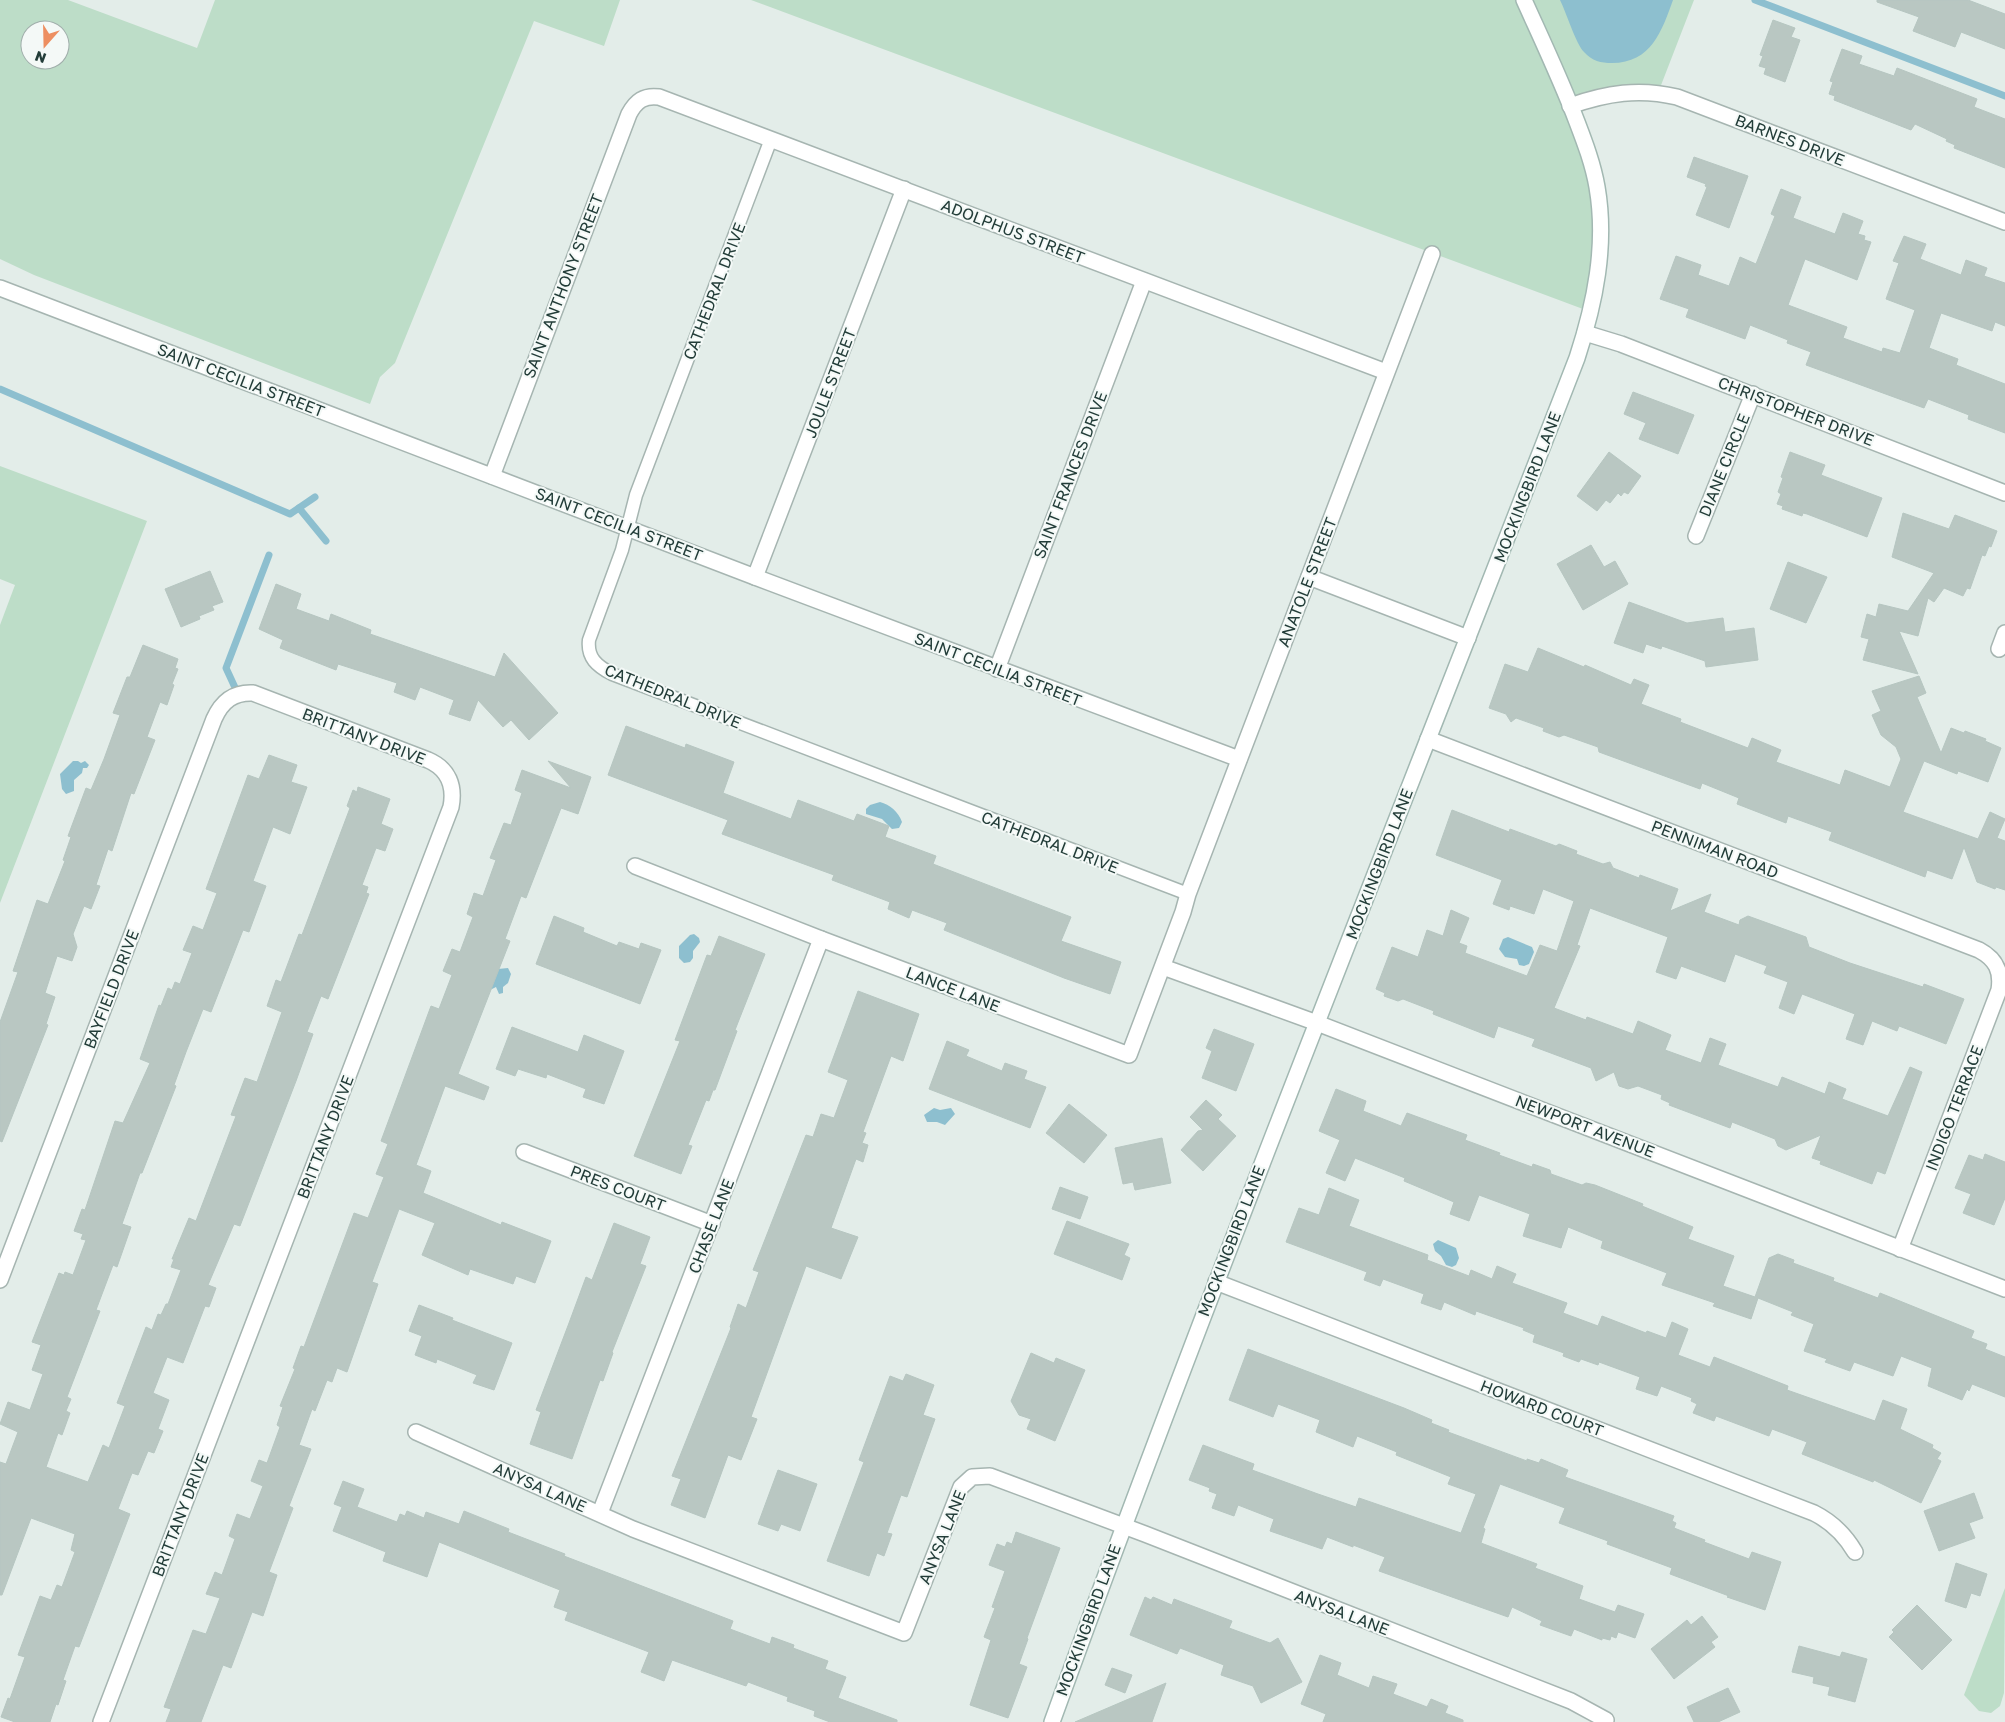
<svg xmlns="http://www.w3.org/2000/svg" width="2005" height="1722" font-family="'Golos Text',sans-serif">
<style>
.green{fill:#bdddc8;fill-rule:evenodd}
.water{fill:#8dbfcf}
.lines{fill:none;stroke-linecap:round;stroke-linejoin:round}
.stream{stroke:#8dbfcf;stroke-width:7}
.building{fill:#b9c7c2;stroke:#b6c6c1}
.lane-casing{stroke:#a6b5b1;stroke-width:15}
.street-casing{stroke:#a6b5b1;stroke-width:18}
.secondary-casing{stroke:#a2b8b2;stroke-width:18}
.lane{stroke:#fff;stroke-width:12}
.street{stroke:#fff;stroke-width:15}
.secondary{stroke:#fff;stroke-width:15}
.labels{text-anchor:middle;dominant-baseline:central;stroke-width:4;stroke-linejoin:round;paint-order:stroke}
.street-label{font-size:16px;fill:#233d39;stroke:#f4f9f7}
</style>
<rect width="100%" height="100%" fill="#e3ede9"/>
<g class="green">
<path d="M0 0H68L197 48 215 0H620L604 46 534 21 395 363 380 377 370 404 34 275 0 259ZM30 30H60V60H30Z"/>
<path d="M751 0H1694L1658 93 1571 106 1597 187 1591 312Z"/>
<path d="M0 466 147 521 0 903V625L15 585 0 579Z"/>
<path d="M2005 1588 2004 1693 2000 1706 1991 1713 1979 1711 1964 1695Z"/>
</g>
<g class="water">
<path d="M1560 0H1673C1662 31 1651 63 1612 63 1601 63 1592 61 1584 52 1576 44 1566 12 1560 0Z"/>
<path d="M73 761H78L81 763 85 761 89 765 87 768H83L82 773 74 780V791L66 794 62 789 60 774Z"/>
<path d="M880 802C890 805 898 811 902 822L899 828 892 829 882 819 866 814V809L870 805Z"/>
<path d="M694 934 699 938 700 942 693 951V958L690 962 684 963 679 958V946L690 935Z"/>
<path d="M1508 937 1532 947 1534 952 1529 964 1524 966 1519 965 1517 959 1505 957 1499 949 1503 939Z"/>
<path d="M508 968 511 974 508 983 503 987V993L499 994 496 987 490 990 498 969Z"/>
<path d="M934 1108 940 1110 951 1108 955 1114 945 1125 937 1122H927L924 1115Z"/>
<path d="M1438 1240 1456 1248 1459 1258 1456 1265 1452 1267 1446 1265 1441 1256 1435 1251 1433 1244Z"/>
</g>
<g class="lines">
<g class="stream">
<path d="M1755 0 2005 96"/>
<path d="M0 389 290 514 315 497"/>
<path d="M299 508 326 541"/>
<path d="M238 694 226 668 269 555"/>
</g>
</g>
<g class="building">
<path d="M1877 0H1968L2005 14V49L1961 32 1955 47 1913 31 1919 17 1877 2Z"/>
<path d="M1773 20 1795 28 1791 37 1800 40 1785 82 1764 74 1766 68 1759 66 1763 56 1760 55Z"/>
<path d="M1842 49 1862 56 1859 64 1894 76 1897 68 1977 99 1974 107 2005 119V168L1954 148 1955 145 1946 141 1947 139 1915 124 1911 130 1834 100 1835 96 1829 94 1833 82 1830 81Z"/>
<path d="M1694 157 1748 176 1729 228 1696 215 1707 187 1705 186 1706 184 1687 177Z"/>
<path d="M1781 189 1801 197 1793 218 1835 234 1843 213 1863 221 1858 234 1865 236 1864 240 1871 242 1857 280 1805 259 1788 305 1847 327 1843 338 1882 352 1883 348 1900 353 1915 310 1886 299 1899 263 1893 261 1904 236 1926 244 1920 259 1961 275 1966 260 1987 268 1984 276 2005 283V326L1995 322 1992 331 1941 313 1929 348 1958 359 1956 365 2005 384V433L1968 419 1969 415 1928 399 1924 408 1806 365 1811 352 1787 343 1788 340 1750 325 1745 339 1686 317 1689 309 1660 299 1676 256 1701 265 1698 275 1729 286 1740 257 1756 264 1775 216 1771 214Z"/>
<path d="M1633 392 1694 415 1678 454 1639 439 1646 423 1624 414Z"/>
<path d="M1609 452 1641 476 1628 494 1624 492 1621 496 1618 493 1610 503 1606 500 1597 511 1577 496Z"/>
<path d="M1790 452 1825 465 1821 475 1882 498 1867 537 1807 514 1803 513 1802 516 1782 509 1783 506 1777 504 1781 494 1778 492 1783 478 1781 477Z"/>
<path d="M1903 513 1949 529 1955 515 1997 531 1991 547 1989 546 1985 556 1982 555 1970 589 1967 588 1963 596 1944 588 1934 602 1928 598 1918 636 1899 631 1918 674 1863 660 1869 639 1861 637 1867 614 1876 617 1879 604 1908 611 1934 573 1892 557Z"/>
<path d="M1591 545 1604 567 1615 561 1628 584 1583 610 1557 564Z"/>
<path d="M1788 562 1827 577 1806 623 1770 609Z"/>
<path d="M210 571 223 602 212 606 214 610 199 616 200 619 181 627 165 589Z"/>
<path d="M276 584 301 594 296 609 329 621 331 614 371 630 370 634 495 677 504 653 558 713 529 740 511 720 503 727 478 700 470 721 449 714 454 700 420 687 415 700 394 692 397 683 338 664 336 670 280 648 283 640 259 629Z"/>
<path d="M1629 602 1687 623 1723 618 1725 632 1754 628 1758 660 1706 667 1705 661 1662 646 1661 649 1646 644 1643 653 1614 643Z"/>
<path d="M143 645 178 659 175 668 178 669 172 684 174 685 167 705 160 702 147 737 155 740 134 794 131 793 112 851 108 849 96 885 100 886 91 909 84 906 73 934 77 947 72 961 57 956 45 993 55 997 46 1024 48 1025 2 1142 0 1141V1022L18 972 13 971 37 900 48 904 65 861 63 860 71 837 68 836 86 788 91 790 104 759 120 715 113 713 127 677H130Z"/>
<path d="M1538 648 1584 667 1585 665 1631 685 1634 679 1649 685 1641 704 1681 719 1680 722 1748 748 1752 738 1781 750 1776 762 1840 785 1845 770 1890 787 1901 759 1896 747 1881 735 1872 715 1881 711 1872 691 1919 676 1926 693 1917 697 1941 753 1951 728 1964 733 1965 731 1986 739 1985 741 2001 748 1988 782 1958 771 1957 774 1924 761 1903 812 1978 839 1990 812 2005 819 1997 838 2005 841V890L1996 887 1995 889 1977 882 1964 847 1952 879 1927 870 1925 877 1829 840 1832 832 1788 816 1786 823 1737 804 1739 798 1702 783 1700 789 1599 752 1598 747 1564 735 1559 737 1543 731 1544 728 1516 718 1511 722 1506 714 1489 708 1505 664 1528 672Z"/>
<path d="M626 726 685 748 686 744 734 762 723 793 791 819 798 800 854 821 857 814 889 826 885 837 936 856 933 864 1071 917 1061 941 1121 962 1110 994 1064 978 944 930 947 923 912 910 909 918 888 909 890 902 832 880 834 875 722 834 728 820 608 775Z"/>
<path d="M269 755 297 765 291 782 307 787 290 834 273 827 253 881 266 886 249 932 243 930 211 1012 203 1009 186 1052 174 1085 176 1086 142 1173H140L122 1224 131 1227 117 1267 113 1265 96 1310 100 1311 67 1397 71 1399 66 1411 70 1413 62 1435 58 1433 46 1467 88 1482 103 1445 109 1448 125 1406 117 1403 146 1327 152 1330 158 1314 161 1315 166 1304H168L181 1270 171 1267 174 1259H172L189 1218 196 1221 236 1116 231 1115 245 1078 257 1082 282 1012 267 1006 276 980 281 982 299 934 302 935 350 808 347 806 353 790 357 792 358 787 390 799 381 824 393 829 385 851 376 848 362 885 368 887 366 893 369 894 328 999 321 996 307 1032 313 1034 296 1081 240 1226 234 1224 208 1285 216 1288 209 1307 205 1306 183 1363 167 1357 153 1393 169 1400 158 1429 163 1431 154 1453 148 1451 138 1475 132 1473 118 1509 130 1514 79 1647 75 1646 63 1680 66 1681 58 1705 56 1704 50 1722H15L1 1717 8 1698 10 1699 25 1657 18 1655 40 1596 51 1600 57 1585 62 1587 75 1552 71 1550 75 1534 31 1518 2 1595H0V1462L6 1464 18 1432 0 1424 8 1402 30 1410 43 1374 32 1370 41 1345 32 1342 59 1273 64 1275 65 1272 73 1275 86 1240 81 1239 83 1234 74 1231 82 1209 85 1210 115 1121 123 1123 150 1063 140 1059 159 1005 161 1006 168 988 172 990 175 982 180 984 192 953 183 950 193 926 203 930 217 893 206 889 248 775 259 779Z"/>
<path d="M548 761 591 777 578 814 561 808 526 898 521 896 505 939 510 941 458 1074 489 1087 484 1100 445 1086 416 1165 431 1171 423 1193 501 1225 502 1222 551 1241 535 1283 516 1276 513 1284 470 1269 468 1275 422 1255 435 1223 399 1209 372 1282 378 1284 347 1372 337 1368 332 1382 327 1380 315 1411 312 1409 299 1445 311 1449 289 1506 293 1508 269 1572 277 1575 263 1616 252 1612 231 1668 223 1665 201 1722H166L171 1709 164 1707 193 1630 206 1634 220 1598 206 1594 215 1572 222 1575 235 1539 229 1536 237 1514 250 1519 263 1486 251 1481 259 1460 267 1463 280 1427 277 1425 283 1407 280 1406 295 1369 293 1368 301 1346 304 1347 354 1213 368 1218 384 1177 376 1174 388 1144 381 1141 431 1006 439 1009 452 975 443 971 452 949 460 952 473 917 467 914 474 893 483 896 496 860 490 858 504 823 511 825 522 793 515 790 522 770 571 788Z"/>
<path d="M1452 810 1509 832 1510 829 1556 846 1559 844 1577 851 1576 854 1603 864 1610 862 1613 868 1639 878 1640 875 1678 889 1670 911 1711 894 1704 912 1739 925 1740 920 1748 916 1806 937 1809 947 1850 963 1923 987 1924 984 1964 999 1946 1044 1899 1026 1897 1031 1872 1021 1863 1045 1846 1039 1855 1014 1802 994 1794 1014 1779 1008 1788 982 1764 973 1767 966 1735 954 1725 982 1681 966 1676 979 1656 972 1668 937 1590 908 1577 945 1580 946 1554 1008 1586 1020 1587 1017 1633 1034 1638 1021 1671 1035 1665 1050 1701 1063 1710 1038 1726 1044 1718 1065 1778 1087 1782 1077 1825 1094 1829 1082 1846 1089 1842 1099 1888 1116 1910 1067 1922 1072 1885 1174 1877 1171 1872 1184 1820 1164 1821 1161 1812 1158 1821 1135 1786 1150 1778 1146 1775 1139 1732 1122 1730 1128 1669 1105 1670 1103 1661 1099 1662 1095 1638 1086 1628 1089 1619 1086 1614 1072 1596 1081 1591 1068 1532 1046 1535 1039 1498 1026 1494 1038 1433 1014 1434 1011 1403 999 1398 1001 1384 996 1385 993 1376 989 1392 947 1418 957 1427 930 1443 936 1451 910 1469 918 1459 943 1467 946 1465 953 1527 976 1540 945 1557 951 1574 901 1543 889 1534 914 1510 906 1509 910 1493 904 1502 880 1436 855Z"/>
<path d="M554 916 584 928 583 932 617 946 619 942 639 949 641 943 661 950 640 1004 536 964Z"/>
<path d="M719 936 765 954 735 1030 737 1031 715 1090H713L709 1101 706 1100 688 1145 692 1146 681 1174 634 1156 680 1041 675 1040 707 955 711 956Z"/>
<path d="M858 991 919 1014 903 1061 891 1056 863 1132 866 1133 862 1143 868 1145 863 1162 856 1159 831 1228 858 1237 841 1279 806 1266 751 1417 757 1419 741 1460 728 1455 705 1518 671 1505 681 1479 672 1476 731 1328 730 1327 738 1304 746 1308 759 1272 753 1270 806 1135 813 1137 821 1114 834 1118 848 1080 828 1072Z"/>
<path d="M512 1027 578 1052 584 1035 624 1051 604 1104 583 1097 586 1089 547 1074 546 1078 518 1069 515 1076 496 1069Z"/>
<path d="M1214 1029 1254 1044 1236 1091 1202 1078 1212 1051 1206 1048Z"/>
<path d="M947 1041 969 1050 966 1056 1002 1071 1005 1063 1027 1071 1024 1079 1046 1087 1030 1128 929 1089Z"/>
<path d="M1336 1089 1366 1101 1363 1111 1401 1126 1407 1113 1467 1135 1465 1140 1500 1153 1499 1155 1532 1167 1533 1164 1550 1170 1551 1174 1582 1185 1586 1183 1595 1185 1643 1204 1642 1206 1693 1227 1688 1239 1734 1256 1723 1286 1755 1297 1769 1258 1778 1254 1794 1260 1793 1263 1834 1278 1833 1281 1878 1298 1880 1293 1974 1331 1971 1338 1987 1344 1985 1349 2005 1357V1397L1972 1384 1969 1391 1967 1389 1962 1400 1928 1386 1932 1368 1901 1356 1893 1376 1854 1362 1850 1371 1825 1362 1827 1359 1804 1351 1814 1324 1791 1315 1793 1312 1758 1298 1751 1319 1713 1306 1715 1303 1662 1285 1667 1273 1601 1248 1603 1241 1568 1227 1561 1248 1523 1236 1530 1214 1479 1195 1469 1221 1450 1214 1454 1202 1404 1181 1405 1178 1355 1158 1345 1181 1326 1173 1340 1140 1319 1131Z"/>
<path d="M1206 1100 1222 1115 1218 1119 1236 1136 1203 1171 1181 1150 1198 1131 1203 1130 1190 1117Z"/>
<path d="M1069 1104 1107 1135 1084 1163 1046 1133Z"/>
<path d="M1162 1138 1171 1183 1135 1190 1133 1182 1123 1184 1115 1148Z"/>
<path d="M1985 1154 2005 1162V1198L1994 1225 1963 1213 1971 1194 1955 1188 1969 1155 1983 1160Z"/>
<path d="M1060 1187 1088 1197 1080 1219 1052 1209Z"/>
<path d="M1329 1188 1359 1200 1349 1226 1428 1255 1427 1260 1469 1276 1471 1270 1492 1279 1497 1266 1516 1274 1512 1283 1567 1303 1563 1313 1598 1326 1602 1316 1646 1333 1647 1331 1666 1338 1672 1322 1688 1329 1678 1355 1710 1367 1714 1357 1788 1386 1787 1390 1875 1421 1883 1400 1907 1409 1900 1429 1933 1445 1932 1448 1941 1453 1937 1459 1941 1461 1921 1503 1874 1480 1873 1482 1802 1454 1807 1442 1772 1429 1769 1436 1716 1416 1714 1421 1693 1413 1697 1404 1691 1401 1692 1398 1661 1386 1657 1396 1636 1389 1640 1377 1599 1362 1598 1365 1581 1359 1579 1362 1563 1356 1564 1353 1533 1342 1535 1335 1523 1330 1524 1328 1476 1311 1475 1315 1444 1302 1441 1310 1421 1303 1424 1294 1383 1279 1380 1286 1364 1280 1367 1272 1286 1242 1299 1208 1319 1215Z"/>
<path d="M1067 1221 1129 1244 1124 1255 1130 1258 1122 1280 1054 1254Z"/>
<path d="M614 1223 650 1237 640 1264 646 1266 612 1352 613 1353 603 1381 600 1380 572 1459 530 1444 541 1412 536 1410 569 1323 586 1277 592 1280Z"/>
<path d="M419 1305 453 1318 452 1320 512 1343 494 1390 473 1383 477 1375 437 1359 436 1363 415 1355 422 1336 409 1331Z"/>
<path d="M1248 1349 1404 1408 1432 1420 1431 1423 1449 1430 1448 1432 1527 1461V1459L1539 1463 1541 1459 1568 1470 1565 1477 1674 1516 1672 1521 1676 1523 1674 1528 1705 1540 1704 1542 1749 1559 1752 1552 1781 1562 1765 1610 1727 1597 1729 1596 1670 1574 1672 1568 1607 1544 1608 1541 1559 1523 1565 1508 1500 1484 1483 1528 1485 1529 1481 1543 1537 1564 1535 1568 1583 1586 1579 1599 1615 1612 1618 1605 1644 1614 1635 1638 1618 1632 1616 1638 1611 1636 1610 1640 1602 1638V1640L1574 1629 1571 1636 1540 1625 1542 1621 1512 1607 1508 1617 1379 1571 1385 1557 1353 1545V1547L1327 1537 1322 1549 1270 1531 1274 1519 1238 1505 1234 1516 1212 1508 1217 1494 1209 1491 1210 1488 1189 1480 1203 1445 1254 1464 1252 1470 1318 1494 1356 1507 1359 1498 1461 1533 1476 1494 1448 1484 1451 1477 1396 1455 1397 1452 1357 1436 1353 1447 1316 1432 1320 1420 1278 1404 1273 1417 1229 1400Z"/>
<path d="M1031 1353 1054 1363 1056 1358 1085 1370 1055 1441 1027 1429 1031 1419 1019 1415 1011 1401Z"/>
<path d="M906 1374 934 1385 923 1415 935 1419 907 1497 901 1495 887 1533 892 1534 884 1556 877 1553 869 1576 827 1561 864 1462 859 1460 890 1376 903 1381Z"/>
<path d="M778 1470 817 1484 800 1531 781 1524 778 1531 758 1524Z"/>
<path d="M343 1481 364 1489 357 1507 397 1522 400 1514 405 1516 407 1511 424 1518 426 1512 459 1524 464 1511 509 1529 508 1532 565 1554 564 1556 733 1621 730 1629 770 1644 772 1637 794 1645 793 1648 828 1661 825 1669 846 1677 838 1698 897 1720V1722H830L814 1716 815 1711 787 1701 788 1697 748 1682 746 1686 672 1660 664 1681 641 1672 649 1652 565 1620 568 1612 554 1607 560 1590 439 1542 427 1577 383 1561 386 1552 333 1531 342 1507 334 1504Z"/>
<path d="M1974 1493 1983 1518 1969 1523 1975 1538 1939 1551 1924 1511Z"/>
<path d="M1016 1532 1060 1548 1027 1638 1028 1639 1019 1664 1027 1667 1008 1718 970 1705 991 1640 984 1637 995 1608 992 1607 1005 1571 989 1565 997 1544 1005 1547 1007 1542 1012 1544Z"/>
<path d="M1956 1563 1987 1574 1980 1596 1971 1593 1966 1608 1945 1601Z"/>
<path d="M1145 1597 1151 1600 1153 1597 1172 1605 1174 1599 1232 1621 1229 1628 1270 1643 1278 1638 1302 1682 1261 1703 1253 1686 1221 1675 1224 1665 1180 1648 1177 1654 1130 1635Z"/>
<path d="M1917 1605 1952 1640 1922 1670 1889 1637 1894 1632 1892 1630Z"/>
<path d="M1702 1616 1718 1637 1711 1642 1715 1647 1674 1679 1651 1649 1687 1620 1691 1625Z"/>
<path d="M1799 1646 1840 1657 1842 1652 1867 1659 1855 1702 1828 1695 1830 1687 1813 1683 1814 1677 1792 1672Z"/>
<path d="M1320 1655 1341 1663 1337 1675 1369 1688 1373 1676 1397 1684 1393 1694 1427 1707 1431 1699 1448 1706 1445 1713 1463 1720V1722H1323L1326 1714 1301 1704Z"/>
<path d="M1112 1668 1132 1675 1125 1693 1105 1685Z"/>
<path d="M1166 1683 1152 1722H1075Z"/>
<path d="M1728 1688 1740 1712 1718 1722H1694L1687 1707Z"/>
</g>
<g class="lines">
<defs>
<path id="lane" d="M771 139 636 495 622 550 589 640C587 658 597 666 612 674L1188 894"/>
<g id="street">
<path d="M1570 106C1607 93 1639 88 1677 97L2005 222"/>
<path d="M0 288 755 577 1239 759"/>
<path d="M1585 333 1621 344 2005 493"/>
<path d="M492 476 629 114C636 101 644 95 659 97L1386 372"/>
<path d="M1696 536 1753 394"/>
<path d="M755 577 904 189"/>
<path d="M1309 577 1468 638"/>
<path d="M1999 649 2005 633"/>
<path d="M997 669 1144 281"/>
<path d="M1428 739 1979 950C1996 959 2002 971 1999 990L1900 1249"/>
<path d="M635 866 821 939 1129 1055 1183 912 1188 894 1432 254"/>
<path d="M1163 967 1317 1023 2005 1289"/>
<path d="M524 1152 712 1224"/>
<path d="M0 1280 214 719C222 701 234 692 253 693L428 760C449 769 455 786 451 807L101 1722"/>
<path d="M1216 1282 1814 1513C1832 1522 1845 1535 1855 1552"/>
<path d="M416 1432 633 1529 904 1633 961 1487 972 1477 990 1476 1145 1534 1571 1701 1606 1720"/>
<path d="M600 1513 821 939"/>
</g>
<path id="secondary" d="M1052 1722C1218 1264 1401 812 1577 358 1595 303 1607 245 1597 187 1593 164 1585 143 1577 122 1561 80 1542 40 1524 0"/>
</defs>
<use href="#lane" class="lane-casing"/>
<use href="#street" class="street-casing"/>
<use href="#secondary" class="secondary-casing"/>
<use href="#lane" class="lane"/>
<use href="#street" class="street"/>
<use href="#secondary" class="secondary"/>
</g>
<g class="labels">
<g class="street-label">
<text transform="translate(1790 140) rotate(21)">BARNES DRIVE</text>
<text transform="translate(1013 231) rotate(21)">ADOLPHUS STREET</text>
<text transform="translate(563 286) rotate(-69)">SAINT ANTHONY STREET</text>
<text transform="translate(714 291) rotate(-69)">CATHEDRAL DRIVE</text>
<text transform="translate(241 380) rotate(21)">SAINT CECILIA STREET</text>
<text transform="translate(830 383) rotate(-69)">JOULE STREET</text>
<text transform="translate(1796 411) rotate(21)">CHRISTOPHER DRIVE</text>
<text transform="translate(1724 465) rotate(-68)">DIANE CIRCLE</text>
<text transform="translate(1070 475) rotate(-69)">SAINT FRANCES DRIVE</text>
<text transform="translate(1527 487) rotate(-69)">MOCKINGBIRD LANE</text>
<text transform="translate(619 524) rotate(21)">SAINT CECILIA STREET</text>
<text transform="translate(1307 582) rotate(-69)">ANATOLE STREET</text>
<text transform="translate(998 669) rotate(21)">SAINT CECILIA STREET</text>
<text transform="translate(673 696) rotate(22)">CATHEDRAL DRIVE</text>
<text transform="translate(364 736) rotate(21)">BRITTANY DRIVE</text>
<text transform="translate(1050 842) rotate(21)">CATHEDRAL DRIVE</text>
<text transform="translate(1715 849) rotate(21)">PENNIMAN ROAD</text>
<text transform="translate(1379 864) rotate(-69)">MOCKINGBIRD LANE</text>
<text transform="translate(111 989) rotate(-69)">BAYFIELD DRIVE</text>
<text transform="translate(953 989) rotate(21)">LANCE LANE</text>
<text transform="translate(1954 1108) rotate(-69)">INDIGO TERRACE</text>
<text transform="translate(1585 1126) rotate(21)">NEWPORT AVENUE</text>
<text transform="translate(325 1137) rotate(-69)">BRITTANY DRIVE</text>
<text transform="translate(618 1188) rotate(21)">PRES COURT</text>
<text transform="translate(711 1226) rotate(-69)">CHASE LANE</text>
<text transform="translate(1231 1241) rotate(-69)">MOCKINGBIRD LANE</text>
<text transform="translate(1542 1408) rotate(21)">HOWARD COURT</text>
<text transform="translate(540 1487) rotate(24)">ANYSA LANE</text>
<text transform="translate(180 1515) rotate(-69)">BRITTANY DRIVE</text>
<text transform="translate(942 1537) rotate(-68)">ANYSA LANE</text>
<text transform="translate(1342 1612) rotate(21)">ANYSA LANE</text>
<text transform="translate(1088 1620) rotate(-70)">MOCKINGBIRD LANE</text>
</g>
</g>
<g transform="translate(45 45) rotate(200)"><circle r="24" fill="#f4f9f7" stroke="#a0aeab"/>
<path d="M0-4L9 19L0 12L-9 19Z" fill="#ed8f61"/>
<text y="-8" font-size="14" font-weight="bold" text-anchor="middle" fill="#233d39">N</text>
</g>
</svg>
